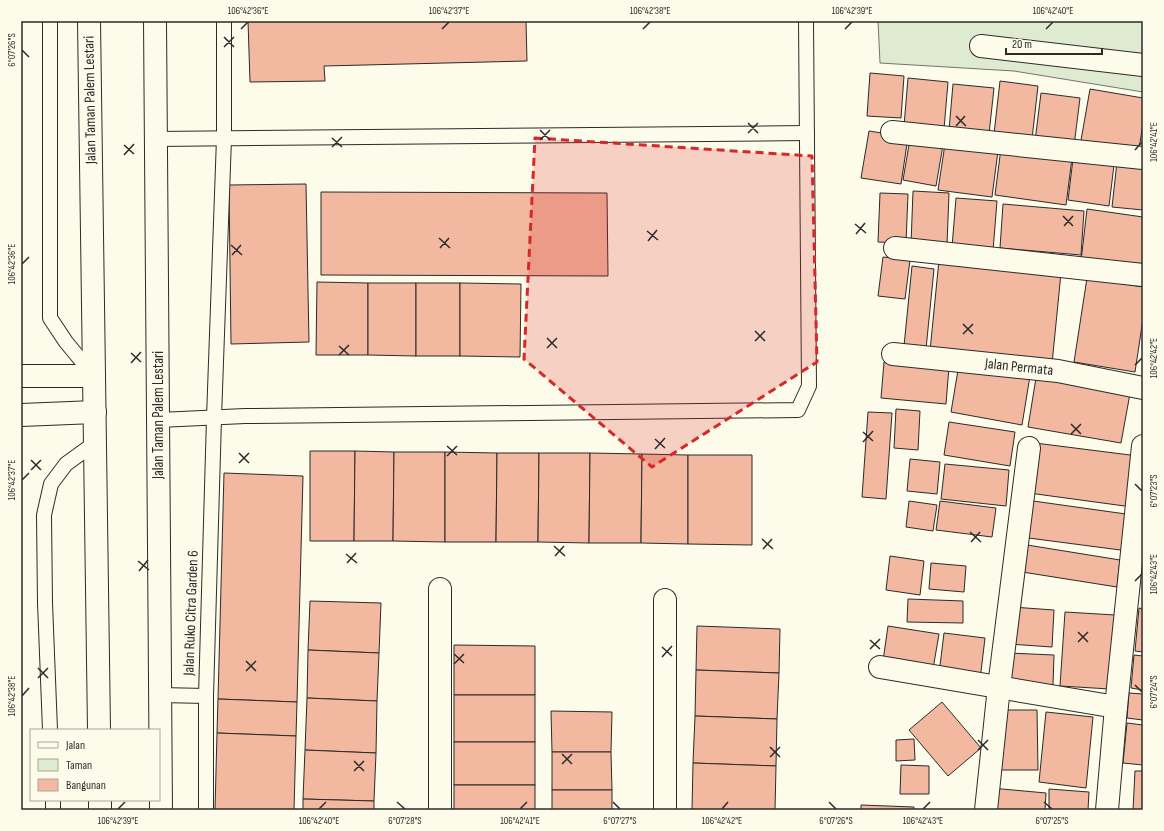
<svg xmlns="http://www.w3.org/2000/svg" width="1164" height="831" font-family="'Sofia Sans Condensed',sans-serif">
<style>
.green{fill:#deebd1;stroke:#74746e}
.building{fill:#f2b8a0;stroke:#2b2b2b}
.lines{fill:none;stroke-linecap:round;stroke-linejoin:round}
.service-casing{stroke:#2b2b2b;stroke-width:16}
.minor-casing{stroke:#2b2b2b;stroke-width:24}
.tertiary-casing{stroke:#2b2b2b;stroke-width:24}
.service{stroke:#fdfbea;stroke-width:14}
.minor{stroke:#fdfbea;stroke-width:22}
.tertiary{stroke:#fdfbea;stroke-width:22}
.marked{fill:#d62828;fill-opacity:0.2;stroke:#d62828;stroke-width:3;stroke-dasharray:8 5;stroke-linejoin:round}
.ticks{fill:none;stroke:#2b2b2b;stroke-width:1.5}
.labels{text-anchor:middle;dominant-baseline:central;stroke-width:3;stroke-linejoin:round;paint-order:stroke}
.street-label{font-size:15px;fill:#2b2b2b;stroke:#fdfbea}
.neatline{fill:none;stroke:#2b2b2b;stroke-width:1.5}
.ticks-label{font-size:10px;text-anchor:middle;fill:#2b2b2b}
</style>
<rect width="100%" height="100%" fill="#fdfbea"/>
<path class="green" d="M878 21H1143V92L1014 71 880 63Z"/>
<g class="building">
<path d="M248 21H526L527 61 324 66 325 81 250 82Z"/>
<path d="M870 73 904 76 901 118 867 116Z"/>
<path d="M908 78 948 82 944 129 904 126Z"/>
<path d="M1000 81 1038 86 1032 139 994 134Z"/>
<path d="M953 84 994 88 989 134 949 130Z"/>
<path d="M1090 89 1143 98V123L1138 156 1080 146Z"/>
<path d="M1041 93 1080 98 1074 146 1035 141Z"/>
<path d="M869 131 908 137 901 184 861 178Z"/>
<path d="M910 139 943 145 936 186 903 180Z"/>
<path d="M945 144 998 151 992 197 938 190Z"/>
<path d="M1001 148 1072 158 1066 205 995 195Z"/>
<path d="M1073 159 1114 165 1109 206 1068 200Z"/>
<path d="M1117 162 1143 165V210L1112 207Z"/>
<path d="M306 184 309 342 231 344 229 185Z"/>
<path d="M913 191 949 193 947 245 911 244Z"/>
<path d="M321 192 607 193 608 276 321 275Z"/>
<path d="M880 193 908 194 906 243 878 242Z"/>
<path d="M956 198 997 201 993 251 952 247Z"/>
<path d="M1003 204 1084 211 1081 255 1000 248Z"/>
<path d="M1087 209 1143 217V270L1081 261Z"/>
<path d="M883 257 910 260 905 299 878 296Z"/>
<path d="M939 260 1061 273 1052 364 930 351Z"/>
<path d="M912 266 934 269 926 349 904 346Z"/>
<path d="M1087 278 1143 287V319L1135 372 1074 362Z"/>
<path d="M317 282 368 283V355H316Z"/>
<path d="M368 283H416V356L368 355Z"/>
<rect x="416" y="283" width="44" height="73"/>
<path d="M460 283 521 284 520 357 460 356Z"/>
<path d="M884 362 949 367 946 404 881 398Z"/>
<path d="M959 364 1030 376 1022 425 951 412Z"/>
<path d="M1037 372 1131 388 1121 443 1028 427Z"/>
<path d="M896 409 920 411 918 450 894 448Z"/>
<path d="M868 412 892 413 886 499 862 497Z"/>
<path d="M949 422 1015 432 1010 466 944 455Z"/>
<path d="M1035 443 1138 456 1132 507 1029 493Z"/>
<path d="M310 451H355L354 541H310Z"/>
<path d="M355 451 394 452 393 541H354Z"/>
<path d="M394 452H445V542L393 541Z"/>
<path d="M445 452 497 453 496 542H445Z"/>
<path d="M497 453H539L538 542H496Z"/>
<path d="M539 453H590L589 543 538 542Z"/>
<path d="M590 453 642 454 641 543H589Z"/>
<path d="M642 454 688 455V544L641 543Z"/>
<path d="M688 455H752V545L688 544Z"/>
<path d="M910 459 940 462 937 494 907 491Z"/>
<path d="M945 464 1009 470 1006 506 941 499Z"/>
<path d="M224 473 303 476 297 702 218 699Z"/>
<path d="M1026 500 1133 515 1128 551 1021 537Z"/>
<path d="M909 501 937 505 933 531 906 527Z"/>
<path d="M940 501 996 508 992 537 936 530Z"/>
<path d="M1021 544 1120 560 1117 587 1016 571Z"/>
<path d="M890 556 924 561 920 595 886 590Z"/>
<path d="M931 563 966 566 964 592 929 589Z"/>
<path d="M908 599 963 601V623L907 622Z"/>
<path d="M310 601 381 603 379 653 308 650Z"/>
<path d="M1012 607 1054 610 1052 647 1009 644Z"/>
<path d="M1139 608 1143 609V652L1135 651Z"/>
<path d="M1065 612 1115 615 1110 689 1060 686Z"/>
<path d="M697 626 780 629 779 673 696 670Z"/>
<path d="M888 626 939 634 933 669 883 661Z"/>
<path d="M944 633 985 638 980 680 939 674Z"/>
<path d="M454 645 535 646V695H454Z"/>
<path d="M308 650 379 653 377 701 307 698Z"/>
<path d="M1008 653 1054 655 1053 685 1007 683Z"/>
<path d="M1134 655 1143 656V690L1131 688Z"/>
<path d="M696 670 779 673 777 719 695 716Z"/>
<path d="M1129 693 1143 694V720L1127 718Z"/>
<rect x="454" y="695" width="81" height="47"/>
<path d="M307 698 377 701 376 753 305 750Z"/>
<path d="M218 699 297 702 296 736 217 733Z"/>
<path d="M942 702 981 748 948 776 909 730Z"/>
<path d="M998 710H1037L1038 770H998Z"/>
<path d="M551 711 612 712 611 752H552Z"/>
<path d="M1046 712 1093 717 1086 788 1039 782Z"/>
<path d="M695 716 777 719 776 766 693 763Z"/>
<path d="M1127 723 1143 725V765L1123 763Z"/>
<path d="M217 733 296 736 294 810H215Z"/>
<path d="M914 739 915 760 896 761V740Z"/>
<rect x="454" y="742" width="81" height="43"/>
<path d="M305 750 376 753 374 801 303 799Z"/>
<path d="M552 752H611L612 790H552Z"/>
<path d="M693 763 776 766 775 810H692Z"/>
<path d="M901 765 929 766V794H900Z"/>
<path d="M1135 771H1143V810H1133Z"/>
<rect x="454" y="785" width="81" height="25"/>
<path d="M991 788 1046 793 1045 810H989Z"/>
<path d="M1049 789 1089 792 1088 810H1049Z"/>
<rect x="552" y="790" width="60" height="20"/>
<path d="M303 799 374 801V810H303Z"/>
<path d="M861 805 914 807V810H861Z"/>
</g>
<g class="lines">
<defs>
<g id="service">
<path d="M50 21V318L66 342 94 376"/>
<path d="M156 139 807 133"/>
<path d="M159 420 245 416 798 410 809 386 806 21"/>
<path d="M160 695 206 696"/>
<path d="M50 730 45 603 44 515 51 484 66 464 95 443"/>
<path d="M53 800V810"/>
<path d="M206 810V696L214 418 224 138V21"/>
</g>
<g id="minor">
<path d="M981 46 1143 65"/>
<path d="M892 132 1143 158"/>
<path d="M895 248 1143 275"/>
<path d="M893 354 1058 371 1143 388"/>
<path d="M21 376H94"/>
<path d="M21 415 95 412"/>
<path d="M440 589V810"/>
<path d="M665 600V810"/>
<path d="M880 667 1116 707"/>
<path d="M986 810 999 687 1029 448"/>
<path d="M1107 810 1116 707 1143 446"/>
</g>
<g id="tertiary">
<path d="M89 21 99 730"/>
<path d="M155 21 161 810"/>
<path d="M100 800V810"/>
</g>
</defs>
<use href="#service" class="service-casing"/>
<use href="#minor" class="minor-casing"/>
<use href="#tertiary" class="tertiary-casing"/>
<use href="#service" class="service"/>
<use href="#minor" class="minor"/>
<use href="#tertiary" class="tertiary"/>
</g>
<path class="marked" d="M535 138 812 156 817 362 652 467 524 359Z"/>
<path class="ticks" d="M241 29 248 22M442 29 449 22M643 29 650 22M845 29 852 22M1046 29 1053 22M224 37 234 47M224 47 234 37M22 50 29 57M956 116 966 126M748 123 758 133M956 126 965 116M540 130 550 140M748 133 758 123M332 138 342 147M540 140 550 130M124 145 134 154M332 147 342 137M1135 150 1142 142M124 155 134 144M1063 216 1073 226M855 224 866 233M1064 226 1073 216M647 231 658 240M856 234 865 223M439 238 450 248M648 241 657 230M231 245 242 255M440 248 449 238M232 255 241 245M22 264 29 257M963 324 973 334M755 331 765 341M963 334 973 324M547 338 557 348M755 341 765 331M339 346 349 355M547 348 557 338M131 353 141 362M339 355 349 345M131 363 141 352M1135 365 1142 358M1071 424 1081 434M863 432 873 441M1071 434 1081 424M655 439 665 448M863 442 873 431M447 446 457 455M655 449 665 438M239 453 249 463M447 456 457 446M31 460 41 470M239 463 249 453M31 470 41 460M22 480 29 473M1135 484 1142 491M970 532 981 542M762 539 773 549M971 542 980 532M554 546 565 556M763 549 772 539M346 554 357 563M555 556 564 546M138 561 149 570M347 563 356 553M139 571 148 560M1135 581 1142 574M1078 632 1088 642M870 640 880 649M1078 642 1088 632M662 647 672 656M870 649 880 639M454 654 464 663M662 657 672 646M246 661 256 671M454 664 464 654M38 668 48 678M246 671 256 661M38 678 48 668M1135 685 1142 692M22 696 29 688M978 740 988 750M770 747 780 757M978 750 988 740M562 754 572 764M770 757 780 747M354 761 364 771M562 764 572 754M354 771 364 761M397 802 405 809M613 802 620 809M829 802 836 809M1044 802 1052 809M118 809 125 802M319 809 326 802M520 809 527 802M722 809 728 802M923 809 930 802"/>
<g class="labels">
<g class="street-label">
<text transform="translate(90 100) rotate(-91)">Jalan Taman Palem Lestari</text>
<text transform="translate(1019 367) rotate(6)">Jalan Permata</text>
<text transform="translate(158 415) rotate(-90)">Jalan Taman Palem Lestari</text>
<text transform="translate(191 613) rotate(-88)">Jalan Ruko Citra Garden 6</text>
</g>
</g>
<rect width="1164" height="831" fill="none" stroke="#fdfbea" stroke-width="44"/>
<rect x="30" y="729" width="130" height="72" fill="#fdfbea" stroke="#a9a89e"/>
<rect x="38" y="742" width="20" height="6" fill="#fdfbea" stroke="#a9a89e"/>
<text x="66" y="749" font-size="12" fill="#2b2b2b">Jalan</text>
<rect x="38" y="759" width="20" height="12" fill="#deebd1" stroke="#a9a89e"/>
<text x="66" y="769" font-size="12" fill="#2b2b2b">Taman</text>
<rect x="38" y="779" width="20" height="12" fill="#f2b8a0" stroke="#a9a89e"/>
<text x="66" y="789" font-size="12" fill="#2b2b2b">Bangunan</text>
<path d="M1006 48v6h96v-6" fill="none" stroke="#2b2b2b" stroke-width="2"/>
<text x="1012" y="48" font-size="12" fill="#2b2b2b" stroke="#fdfbea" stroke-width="3" paint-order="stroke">20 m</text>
<rect x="22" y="22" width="1120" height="787" class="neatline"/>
<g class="ticks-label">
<text x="248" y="14">106°42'36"E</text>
<text x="449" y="14">106°42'37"E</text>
<text x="650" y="14">106°42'38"E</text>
<text x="852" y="14">106°42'39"E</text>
<text x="1053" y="14">106°42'40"E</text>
<text transform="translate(11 50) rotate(-90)" y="4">6°07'26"S</text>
<text transform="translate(1153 142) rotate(-90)" y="4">106°42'41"E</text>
<text transform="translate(11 264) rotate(-90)" y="4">106°42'36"E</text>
<text transform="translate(1153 358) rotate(-90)" y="4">106°42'42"E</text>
<text transform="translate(11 480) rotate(-90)" y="4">106°42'37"E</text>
<text transform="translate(1153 491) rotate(-90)" y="4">6°07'23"S</text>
<text transform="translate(1153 574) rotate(-90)" y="4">106°42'43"E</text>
<text transform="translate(1153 692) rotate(-90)" y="4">6°07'24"S</text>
<text transform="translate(11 696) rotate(-90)" y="4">106°42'38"E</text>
<text x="118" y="824">106°42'39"E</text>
<text x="319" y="824">106°42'40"E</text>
<text x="405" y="824">6°07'28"S</text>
<text x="520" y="824">106°42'41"E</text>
<text x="620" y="824">6°07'27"S</text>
<text x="722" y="824">106°42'42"E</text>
<text x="836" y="824">6°07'26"S</text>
<text x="923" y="824">106°42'43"E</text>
<text x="1052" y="824">6°07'25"S</text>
</g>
</svg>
